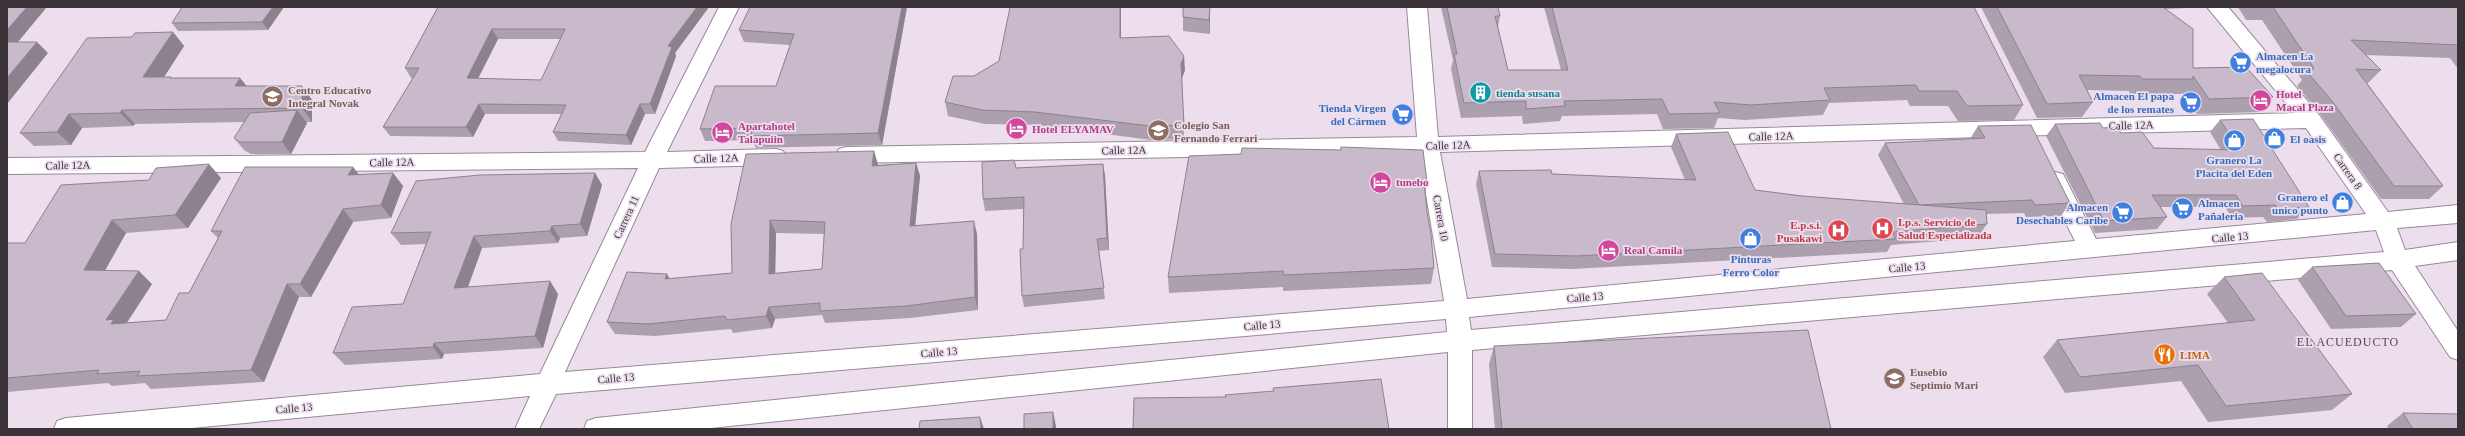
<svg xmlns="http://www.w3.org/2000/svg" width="2465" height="436" font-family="'Times New Roman',serif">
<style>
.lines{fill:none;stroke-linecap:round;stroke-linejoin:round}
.minor-casing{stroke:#978998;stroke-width:2}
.minor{fill:#fff;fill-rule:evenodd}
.wall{fill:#aca0ae;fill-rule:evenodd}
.shaded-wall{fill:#8c828d}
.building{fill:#c8baca;stroke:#8c828d;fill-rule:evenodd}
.labels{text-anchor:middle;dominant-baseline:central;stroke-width:3.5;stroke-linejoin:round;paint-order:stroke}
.shop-label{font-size:11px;font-weight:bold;fill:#366cbe;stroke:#eddeee;text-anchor:end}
.education-label{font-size:11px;font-weight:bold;fill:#785e54;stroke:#eddeee;text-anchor:start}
.culture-label{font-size:11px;font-weight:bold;fill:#0d838f;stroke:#eddeee;text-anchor:start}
.hotel-label{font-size:11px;font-weight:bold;fill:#b23c85;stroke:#eddeee;text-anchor:start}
.street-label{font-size:11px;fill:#393339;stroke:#eddeee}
.health-label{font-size:11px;font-weight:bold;fill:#be3a42;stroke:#eddeee;text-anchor:start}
.food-label{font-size:11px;font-weight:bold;fill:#c56008;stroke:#eddeee;text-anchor:start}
.neighbourhood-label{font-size:12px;letter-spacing:1px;fill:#544855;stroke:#eddeee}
</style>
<rect width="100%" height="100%" fill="#eddeee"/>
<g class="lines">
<defs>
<path id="minor" d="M719 7H739L667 152 776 149 783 151 787 157 783 163 776 165 659 168 565 372 1444 301 1419 153 846 163 839 161 835 155 839 149 846 147 1417 137 1407 7H1427L1438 137 2294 113 2207 7H2228L2319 115 2388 212 2458 205V223L2397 228 2405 250 2458 242V260L2415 266 2458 331V360L2450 357 2392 270 1472 350V429H1448V352L701 429H584L587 421 596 418 1447 332 1446 319 556 394 539 429H515L530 396 181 429H54L57 421 66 418 540 374 638 168 7 174V158L645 152ZM2306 128 2366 214 2096 239 2063 174 2055 172 2047 174 2044 180 2075 241 1467 299 1440 152ZM2376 230 2384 252 1471 330 1469 317Z"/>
</defs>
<use href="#minor" class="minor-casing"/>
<use href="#minor" class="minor"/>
</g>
<g class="wall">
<path d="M284 7 268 30 178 31 172 23Z"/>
<path d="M438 7H709L675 53 676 56 655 114H645L631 145 558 141 553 132 561 114H485L473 137 390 136 383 127 413 78H411L405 68ZM498 39H561L541 80 478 79Z"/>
<path d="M907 7 882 145 756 148 752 140 705 141 700 129 776 86 790 45 744 42 739 30Z"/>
<path d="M1183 7H1210V34L1183 31Z"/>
<path d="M1441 7H1498L1500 16 1498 27 1508 70H1561L1544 7H1974L2023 105 2014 120 1958 121 1948 106H1910L1907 100 1829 103 1823 115 1744 120 1718 118 1714 128 1663 129 1657 114 1562 116 1560 121 1523 124 1522 116 1461 118 1451 69 1453 60Z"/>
<path d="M1981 7H2187V8L2165 9 2193 68 2273 97 2260 112 2197 114 2182 93 2181 94H2130L2129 91 2087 90 2093 102 2082 117 2037 118Z"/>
<path d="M2238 7H2458V69L2450 58 2366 55 2381 70 2368 83H2367L2443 186 2429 199H2381L2320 114 2297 86 2302 80 2262 20H2246Z"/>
<path d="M173 32 184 46 164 77H171L172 78H240L246 86H302L312 100V122H306L307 123 291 154H251L244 150 234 138 244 122 135 124 133 126 82 128 71 145 34 146 20 133 132 37Z"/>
<path d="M1121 38 1185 70 1182 78 1184 139 1151 140 1038 125 985 124 948 116 945 102 974 76Z"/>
<path d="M2220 120 2309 207 2297 219 2267 222 2263 217 2232 218 2225 207H2161L2167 217 2157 229 2095 233 2046 136 2055 124 2103 128 2121 133 2154 148 2221 150 2210 132Z"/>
<path d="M1978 126 2070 203 2061 216 2026 217 2024 213 1986 214 1987 224 1977 238 1891 245 1887 252 1572 269 1492 267 1476 184 1479 171 1685 180 1671 147 1676 134 1755 190 1802 196 1904 204 1878 155 1885 143 1970 139Z"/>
<path d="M1341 147 1427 182 1425 195 1427 212 1434 268 1431 284 1283 291V287L1169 293 1168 277 1340 150Z"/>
<path d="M916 163 920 176 915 225 977 234 978 310 910 318 825 323 822 315 775 319 772 328 733 333 731 329 655 336 615 334 607 322 667 274 669 279 732 273 731 224 878 164V165ZM776 233 824 234 822 269 775 273Z"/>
<path d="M1103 164 1105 176 1109 250 1099 251 1105 299 1024 307 1022 296 1023 249V209L985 211 983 199 1016 168Z"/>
<path d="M353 167 359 175 393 173 403 186 391 218 353 222 311 297H299L264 382 151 389 145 383 112 386 108 383 7 392V243H25L221 178 188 228 126 233 105 270 152 284 127 323 166 320 189 293 218 238 211 231Z"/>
<path d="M595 173 602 185 587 236 560 238 558 243 482 248 468 287 558 294 543 348 444 354 442 359 345 365 333 353 403 304 426 244 401 245 391 233Z"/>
<path d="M2312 267 2416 314 2401 327 2331 329 2298 280Z"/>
<path d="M2224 277 2352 394 2332 410 2208 422 2181 381 2065 393 2043 357 2057 340 2228 323 2207 294Z"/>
<path d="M1494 346 1831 429H1495L1489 364Z"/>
<path d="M2403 413 2458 429H2389L2387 426Z"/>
</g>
<g class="shaded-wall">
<path d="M27 7H47L8 54H7V30Z"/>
<path d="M273 7H284L268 30 262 22Z"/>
<path d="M697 7H709L675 53 676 56 655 114 650 104 668 46Z"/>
<path d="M902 7H907L882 145 878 133Z"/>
<path d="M1120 7H1121V51L1120 38Z"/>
<path d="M1210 7V34L1209 20Z"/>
<path d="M492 29 498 39 473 88 467 78Z"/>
<path d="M173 32 184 46 155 91 143 77Z"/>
<path d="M37 42 48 53 7 104V78Z"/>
<path d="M1184 56 1185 70 1182 78 1181 64Z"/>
<path d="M240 78 251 91 235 86Z"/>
<path d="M302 86 312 100V122L302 108Z"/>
<path d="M479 104 485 114 473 137 466 127Z"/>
<path d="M640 104 645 114 631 145 626 135Z"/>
<path d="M122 110 135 124 133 126 120 113Z"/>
<path d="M297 110 307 123 291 154 282 142Z"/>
<path d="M69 114 82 128 71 145 57 132Z"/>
<path d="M874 151 878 164 876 179 872 166Z"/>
<path d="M916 163 920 176 914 238 910 226Z"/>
<path d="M209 164 221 178 188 228 175 215Z"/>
<path d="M1103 164 1105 176 1109 250 1107 238Z"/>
<path d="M353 167 363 180 348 175Z"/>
<path d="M393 173 403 186 391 218 381 205Z"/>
<path d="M595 173 602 185 587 236 580 224Z"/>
<path d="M343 209 353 222 311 297 300 284Z"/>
<path d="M112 220 126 233 98 283 84 270Z"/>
<path d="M770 220 776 233 775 286 769 274Z"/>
<path d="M974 221 977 234 978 310 975 297Z"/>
<path d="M552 226 560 238 558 243 550 231Z"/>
<path d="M474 236 482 248 463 300 454 288Z"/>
<path d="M139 271 152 284 123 328 125 337 106 320Z"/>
<path d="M667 274 674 286 665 279Z"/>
<path d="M550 281 558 294 543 348 535 336Z"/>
<path d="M287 284 299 297 264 382 251 370Z"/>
<path d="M769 307 775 319 772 328 766 316Z"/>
<path d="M434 343 444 354 442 359 433 347Z"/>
<path d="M1053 412 1056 426V429H1053Z"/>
<path d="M980 417 984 429H981Z"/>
</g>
<g class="building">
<path d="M7 7H27L7 30Z"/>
<path d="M182 7H273L262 22 172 23Z"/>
<path d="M438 7H697L668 46 672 47 650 104H640L626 135 553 132 566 105 479 104 466 127H383L419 68H405ZM492 29H565L541 80 467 78Z"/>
<path d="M750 7H902L878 133 751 136 753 128 700 129 715 86H776L794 34 739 30Z"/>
<path d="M1010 7H1120V38L1169 36 1184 56 1181 64 1184 125 1150 126 1035 112 982 110 945 102 953 76H974L999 61Z"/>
<path d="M1183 7H1210L1209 20 1183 17Z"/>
<path d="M1447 7H1498L1500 16H1495L1508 70H1568L1552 7H1974L2023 105 1967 106 1957 91H1919L1916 85 1824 88 1830 100 1751 105 1714 102 1720 113 1669 114 1662 99 1564 101 1565 106 1526 109V101L1464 103 1454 54H1457Z"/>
<path d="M1997 7H2163L2193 29V68L2246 67 2273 97 2209 99 2193 76V79H2142L2140 76 2079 75 2093 102 2047 104Z"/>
<path d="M2273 7H2458V45L2351 40 2381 70 2356 69 2443 186H2394L2332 101 2308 73 2314 68Z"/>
<path d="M173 32 143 77H171L170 78H240L235 86H302V108L122 110 120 113 69 114 57 132 20 133 87 38 132 37 135 33Z"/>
<path d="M7 42H37L7 78Z"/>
<path d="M297 110 282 142H240L234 138 250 113Z"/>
<path d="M2253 119 2309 207 2279 209 2275 205 2243 206 2236 195H2152L2167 217 2104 221 2055 124 2100 123 2103 128 2117 127 2121 133 2142 132 2154 148 2240 150 2220 120Z"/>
<path d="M2031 125 2070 203 2035 205 2032 200 1919 205 1885 143 1985 138 1978 126Z"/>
<path d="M1728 132 1755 190 1802 196 1986 210 1987 224 1893 232 1895 239 1576 256 1495 254 1479 171 1551 170 1552 174 1696 180 1676 134Z"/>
<path d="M1341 147 1423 150 1427 182H1424L1427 212 1431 235 1434 268 1284 275 1283 271 1168 277 1189 156 1241 154 1242 148 1341 150Z"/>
<path d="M874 151 872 166 916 163 910 226 974 221 975 297 906 306 820 311V303L769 307 766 316 727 320 725 316 648 324 607 322 627 272 667 274 665 279 732 273 731 224 746 154ZM770 220 825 222 822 269 769 274Z"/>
<path d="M1014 160 1016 168 1103 164 1107 238 1097 239 1104 288 1022 296 1020 249H1023L1024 197 983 199 982 162Z"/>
<path d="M209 164 175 215 112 220 84 270 139 271 106 320 114 319 111 324 166 320 179 293H189L222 231H211L245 167H353L348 175 393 173 381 205 343 209 300 284H287L251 370 137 376 140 371 97 374 99 370 7 378V243H25L61 185 149 180 156 168Z"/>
<path d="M595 173 580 224 552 226 550 231 474 236 454 288 550 281 535 336 434 343 433 347 333 353 352 307 403 304 431 232 391 233 416 181 480 175Z"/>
<path d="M2379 263 2416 314 2346 316 2312 267Z"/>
<path d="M2262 273 2352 394 2226 406 2198 365 2080 377 2057 340 2255 320 2224 277Z"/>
<path d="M1808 330 1831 429H1502L1494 346Z"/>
<path d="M1381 379 1389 429H1133L1134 398 1226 397 1225 395 1274 391 1273 388Z"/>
<path d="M1053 412V429H1024V414Z"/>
<path d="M2403 413 2458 414V429H2413Z"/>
<path d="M980 417 981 429H919L920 421Z"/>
</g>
<defs>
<symbol id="supermarket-disc" viewBox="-11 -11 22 22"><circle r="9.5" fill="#3f7fe0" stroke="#eddeee"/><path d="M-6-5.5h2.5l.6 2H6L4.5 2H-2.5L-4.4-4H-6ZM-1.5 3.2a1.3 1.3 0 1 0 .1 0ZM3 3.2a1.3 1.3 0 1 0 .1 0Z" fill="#fff"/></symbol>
<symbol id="building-disc" viewBox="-11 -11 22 22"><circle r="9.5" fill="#0f9aa8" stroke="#eddeee"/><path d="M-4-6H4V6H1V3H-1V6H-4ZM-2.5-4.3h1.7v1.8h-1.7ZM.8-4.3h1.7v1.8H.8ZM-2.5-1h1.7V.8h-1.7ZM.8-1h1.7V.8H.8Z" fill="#fff"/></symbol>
<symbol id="school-disc" viewBox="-11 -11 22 22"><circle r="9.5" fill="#8d6e63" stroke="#eddeee"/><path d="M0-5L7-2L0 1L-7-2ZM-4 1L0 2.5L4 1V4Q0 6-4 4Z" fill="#fff"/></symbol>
<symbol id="hotel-disc" viewBox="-11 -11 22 22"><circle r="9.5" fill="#d1479c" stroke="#eddeee"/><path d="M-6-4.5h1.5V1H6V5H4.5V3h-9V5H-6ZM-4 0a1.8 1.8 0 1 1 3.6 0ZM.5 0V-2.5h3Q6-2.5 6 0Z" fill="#fff"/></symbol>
<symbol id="shop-disc" viewBox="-11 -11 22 22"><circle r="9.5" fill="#3f7fe0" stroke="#eddeee"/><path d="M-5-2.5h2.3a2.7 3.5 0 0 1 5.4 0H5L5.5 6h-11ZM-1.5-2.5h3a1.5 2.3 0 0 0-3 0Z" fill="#fff"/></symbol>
<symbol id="hospital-disc" viewBox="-11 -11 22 22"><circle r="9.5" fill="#e0444e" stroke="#eddeee"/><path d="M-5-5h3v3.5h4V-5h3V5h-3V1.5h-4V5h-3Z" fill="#fff"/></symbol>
<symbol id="restaurant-disc" viewBox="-11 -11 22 22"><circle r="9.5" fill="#e8710a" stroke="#eddeee"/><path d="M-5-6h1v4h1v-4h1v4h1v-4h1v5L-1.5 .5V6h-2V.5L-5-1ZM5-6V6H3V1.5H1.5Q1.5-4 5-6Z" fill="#fff"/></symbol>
</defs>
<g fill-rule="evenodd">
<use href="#supermarket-disc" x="2228" y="50" width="25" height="25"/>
<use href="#building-disc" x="1468" y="80" width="25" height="25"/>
<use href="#school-disc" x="260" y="84" width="25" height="25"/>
<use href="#hotel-disc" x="2248" y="88" width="25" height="25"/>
<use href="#supermarket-disc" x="2178" y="90" width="25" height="25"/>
<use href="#supermarket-disc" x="1390" y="102" width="25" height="25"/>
<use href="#hotel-disc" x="1004" y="116" width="25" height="25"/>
<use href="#school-disc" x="1146" y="118" width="25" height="25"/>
<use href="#hotel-disc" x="710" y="120" width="25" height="25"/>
<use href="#shop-disc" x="2262" y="126" width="25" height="25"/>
<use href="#shop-disc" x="2222" y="128" width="25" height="25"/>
<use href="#hotel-disc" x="1368" y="170" width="25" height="25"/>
<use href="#shop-disc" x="2330" y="190" width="25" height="25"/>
<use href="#supermarket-disc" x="2170" y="196" width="25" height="25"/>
<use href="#supermarket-disc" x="2110" y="200" width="25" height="25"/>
<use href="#hospital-disc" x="1870" y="216" width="25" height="25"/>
<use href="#hospital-disc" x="1826" y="218" width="25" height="25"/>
<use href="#shop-disc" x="1738" y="226" width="25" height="25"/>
<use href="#hotel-disc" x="1596" y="238" width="25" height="25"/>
<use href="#restaurant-disc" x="2152" y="342" width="25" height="25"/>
<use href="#school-disc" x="1882" y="366" width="25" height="25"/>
</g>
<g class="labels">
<g class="shop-label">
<text x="2256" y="56" text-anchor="start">Almacen La<tspan x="2256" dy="13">megalocura</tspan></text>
<text x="2174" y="96">Almacen El papa<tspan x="2174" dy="13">de los remates</tspan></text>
<text x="1386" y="108">Tienda Virgen<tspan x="1386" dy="13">del Cármen</tspan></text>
<text x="2290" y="139" text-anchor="start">El oasis</text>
<text x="2234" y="160" text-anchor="middle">Granero La<tspan x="2234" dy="13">Placita del Eden</tspan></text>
<text x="2328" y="197">Granero el<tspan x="2328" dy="13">unico punto</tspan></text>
<text x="2198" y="203" text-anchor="start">Almacen<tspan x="2198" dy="13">Pañaleria</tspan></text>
<text x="2108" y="207">Almacen<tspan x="2108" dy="13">Desechables Caribe</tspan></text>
<text x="1751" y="259" text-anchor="middle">Pinturas<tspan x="1751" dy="13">Ferro Color</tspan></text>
</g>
<g class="education-label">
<text x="288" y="90">Centro Educativo<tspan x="288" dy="13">Integral Novak</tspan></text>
<text x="1174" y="125">Colegio San<tspan x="1174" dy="13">Fernando Ferrari</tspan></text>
<text x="1910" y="372">Eusebio<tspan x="1910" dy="13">Septimio Mari</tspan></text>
</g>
<g class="culture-label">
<text x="1496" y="93">tienda susana</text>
</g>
<g class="hotel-label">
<text x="2276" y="94">Hotel<tspan x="2276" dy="13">Macal Plaza</tspan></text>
<text x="738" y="126">Apartahotel<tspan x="738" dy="13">Talapuiin</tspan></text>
<text x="1032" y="129">Hotel ELYAMAV</text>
<text x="1396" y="182">tunebo</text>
<text x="1624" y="250">Real Camila</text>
</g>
<g class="street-label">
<text transform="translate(2131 125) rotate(-2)">Calle 12A</text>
<text transform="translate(1771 136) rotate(-2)">Calle 12A</text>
<text transform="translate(1448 145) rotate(-2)">Calle 12A</text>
<text transform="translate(1124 150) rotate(-1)">Calle 12A</text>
<text transform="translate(716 158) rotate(-2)">Calle 12A</text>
<text transform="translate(392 162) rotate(-1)">Calle 12A</text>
<text transform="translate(68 165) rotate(-1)">Calle 12A</text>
<text transform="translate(2348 171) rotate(55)">Carrera 8</text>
<text transform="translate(626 217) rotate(-65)">Carrera 11</text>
<text transform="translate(1441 218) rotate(80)">Carrera 10</text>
<text transform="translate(2230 237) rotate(-5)">Calle 13</text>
<text transform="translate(1907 267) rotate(-5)">Calle 13</text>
<text transform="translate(1585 297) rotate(-5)">Calle 13</text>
<text transform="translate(1262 325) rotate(-5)">Calle 13</text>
<text transform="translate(939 352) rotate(-5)">Calle 13</text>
<text transform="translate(616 378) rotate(-5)">Calle 13</text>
<text transform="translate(294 408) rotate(-5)">Calle 13</text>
</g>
<g class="health-label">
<text x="1898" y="222">I.p.s. Servicio de<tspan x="1898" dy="13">Salud Especializada</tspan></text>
<text x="1822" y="225" text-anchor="end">E.p.s.i.<tspan x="1822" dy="13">Pusakawi</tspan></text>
</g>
<g class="food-label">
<text x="2180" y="355">LIMA</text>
</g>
<g class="neighbourhood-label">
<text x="2348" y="342">EL ACUEDUCTO</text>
</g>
</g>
<rect width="2465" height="436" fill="none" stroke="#393339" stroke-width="16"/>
</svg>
